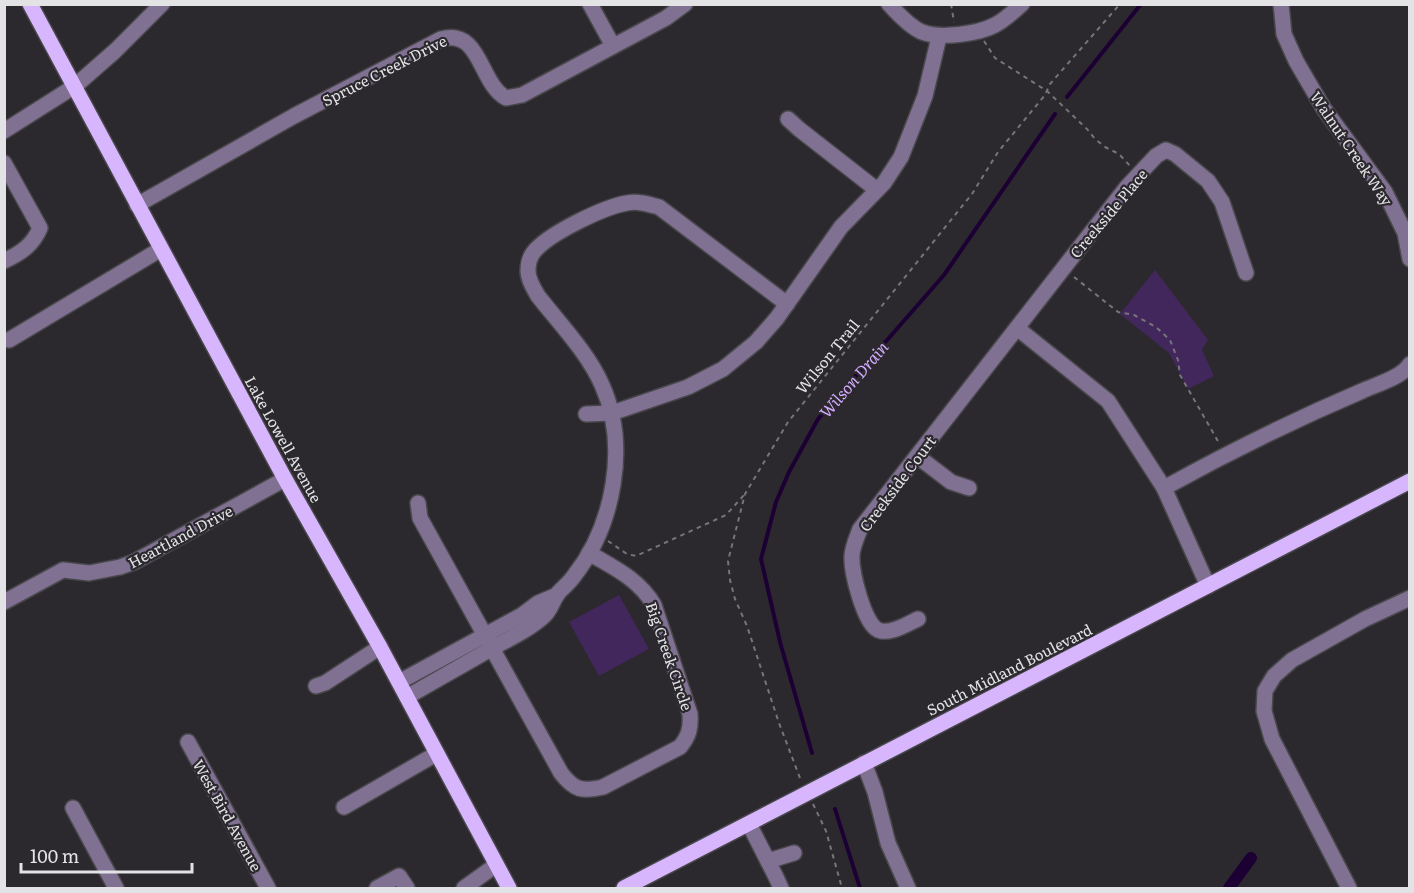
<svg xmlns="http://www.w3.org/2000/svg" width="1414" height="893" font-family="Literata,serif">
<style>
.green{fill:#42275c}
.lines{fill:none;stroke-linecap:round;stroke-linejoin:round}
.stream{stroke:#1d0033;stroke-width:4}
.canal{stroke:#1d0033;stroke-width:12}
.minor-casing{stroke:#48474b;stroke-width:18}
.major-casing{stroke:#48474b;stroke-width:18}
.path{stroke:#767579;stroke-width:2;stroke-dasharray:4.5 4.5;stroke-linecap:butt}
.minor{stroke:#807092;stroke-width:15}
.major{stroke:#d7b6fd;stroke-width:15}
.labels{text-anchor:middle;dominant-baseline:central;stroke-width:4.5;stroke-linejoin:round;paint-order:stroke}
.street-label{font-size:15px;fill:#e3e2e5;stroke:#2b292e}
.water-label{font-size:16px;font-style:italic;fill:#d3acff;stroke:#2b292e}
</style>
<rect width="100%" height="100%" fill="#2b292e"/>
<g class="green">
<path d="M1155 270 1208 340 1202 350 1214 376 1188 389 1169 353 1120 314Z"/>
<path d="M619 595 649 649 599 676 569 622Z"/>
</g>
<g class="lines">
<g class="stream">
<path d="M1067 97 1141 4"/>
<path d="M812 753 780 642 761 559 776 502 789 472 818 419 944 275 1055 114"/>
<path d="M835 809 860 888"/>
</g>
<path class="canal" d="M1229 888 1251 858"/>
<defs>
<g id="minor">
<path d="M590 4 613 46"/>
<path d="M889 4C898 14 910 27 922 32 940 39 978 34 995 25 1005 20 1013 12 1022 4"/>
<path d="M1281 4 1284 34 1296 61 1324 109 1385 192 1405 233 1410 259"/>
<path d="M788 119 799 129 877 190"/>
<path d="M4 131 75 86 115 51 162 4"/>
<path d="M4 163 40 228C33 245 21 253 4 261"/>
<path d="M137 205 294 116 441 39C481 28 479 83 506 98L522 95 666 18 685 4"/>
<path d="M1017 328 1108 401 1164 488 1208 586"/>
<path d="M9 340 161 249"/>
<path d="M586 414 612 413 688 387 723 369 756 342 777 318 841 227 884 183 901 157 925 96 939 37"/>
<path d="M917 456 951 482 969 488"/>
<path d="M1164 488C1229 452 1294 420 1362 391 1377 384 1401 378 1410 364"/>
<path d="M418 503 420 518 561 773C574 790 582 792 603 787L680 747C689 736 691 728 690 714L654 605C639 579 614 568 589 553"/>
<path d="M4 602 63 570 89 573 120 567 134 562 285 479"/>
<path d="M918 619C907 624 890 635 878 630 864 624 851 571 852 556 852 548 857 537 860 529L1126 188 1156 156 1166 150 1175 154 1208 181 1222 202 1246 273"/>
<path d="M399 682 522 615 538 603 557 595"/>
<path d="M316 686 325 683 380 647"/>
<path d="M407 697C436 680 465 664 494 647 511 638 530 629 544 616 551 610 553 599 559 592 564 587 570 582 574 576 614 525 629 445 602 385 588 353 560 324 538 296 534 289 528 280 528 271 528 265 530 257 533 253 547 234 604 207 627 203 638 201 648 204 659 207L787 304"/>
<path d="M188 742 268 888"/>
<path d="M864 763 875 792 888 843 908 888"/>
<path d="M344 807 436 754"/>
<path d="M73 808 116 888"/>
<path d="M749 824 776 877 781 888"/>
<path d="M768 861 794 853"/>
<path d="M377 888 399 876 407 888"/>
<path d="M464 888 496 865"/>
<path d="M1349 888 1272 739 1264 711 1265 691 1274 676 1292 660 1365 619 1410 598"/>
</g>
<g id="major">
<path d="M30 4 285 479 380 647 509 888"/>
<path d="M624 888 1410 481"/>
</g>
</defs>
<use href="#minor" class="minor-casing"/>
<use href="#major" class="major-casing"/>
<g class="path">
<path d="M951 4 954 22"/>
<path d="M984 41 995 58 1047 91 1087 129 1095 139 1105 147 1119 154 1131 167"/>
<path d="M1074 277 1118 312 1134 315 1156 327 1170 340 1178 360 1180 375 1219 443"/>
<path d="M608 541 627 554 636 556 726 515 745 494"/>
<path d="M800 778 779 723 747 626 735 599 730 580 728 561 745 494 788 422 972 194 998 152 1045 95 1050 84 1120 4"/>
<path d="M813 804 826 831 842 888"/>
</g>
<use href="#minor" class="minor"/>
<use href="#major" class="major"/>
</g>
<g class="labels">
<g class="street-label">
<text transform="translate(384 70) rotate(-27)">Spruce Creek Drive</text>
<text transform="translate(1352 148) rotate(56)">Walnut Creek Way</text>
<text transform="translate(1108 213) rotate(-50)">Creekside Place</text>
<text transform="translate(827 356) rotate(-51)">Wilson Trail</text>
<text transform="translate(284 439) rotate(61)">Lake Lowell Avenue</text>
<text transform="translate(897 483) rotate(-53)">Creekside Court</text>
<text transform="translate(180 536) rotate(-28)">Heartland Drive</text>
<text transform="translate(670 656) rotate(71)">Big Creek Circle</text>
<text transform="translate(1009 669) rotate(-27)">South Midland Boulevard</text>
<text transform="translate(228 815) rotate(61)">West Bird Avenue</text>
</g>
<g class="water-label">
<text transform="translate(853 379) rotate(-49)">Wilson Drain</text>
</g>
</g>
<rect width="1414" height="893" fill="none" stroke="#e3e2e5" stroke-width="12"/>
<path d="M21 863v9h171v-9" fill="none" stroke="#e3e2e5" stroke-width="3"/>
<text x="30" y="863" font-size="18" fill="#e3e2e5" stroke="#2b292e" stroke-width="4.5" paint-order="stroke">100 m</text>
</svg>
